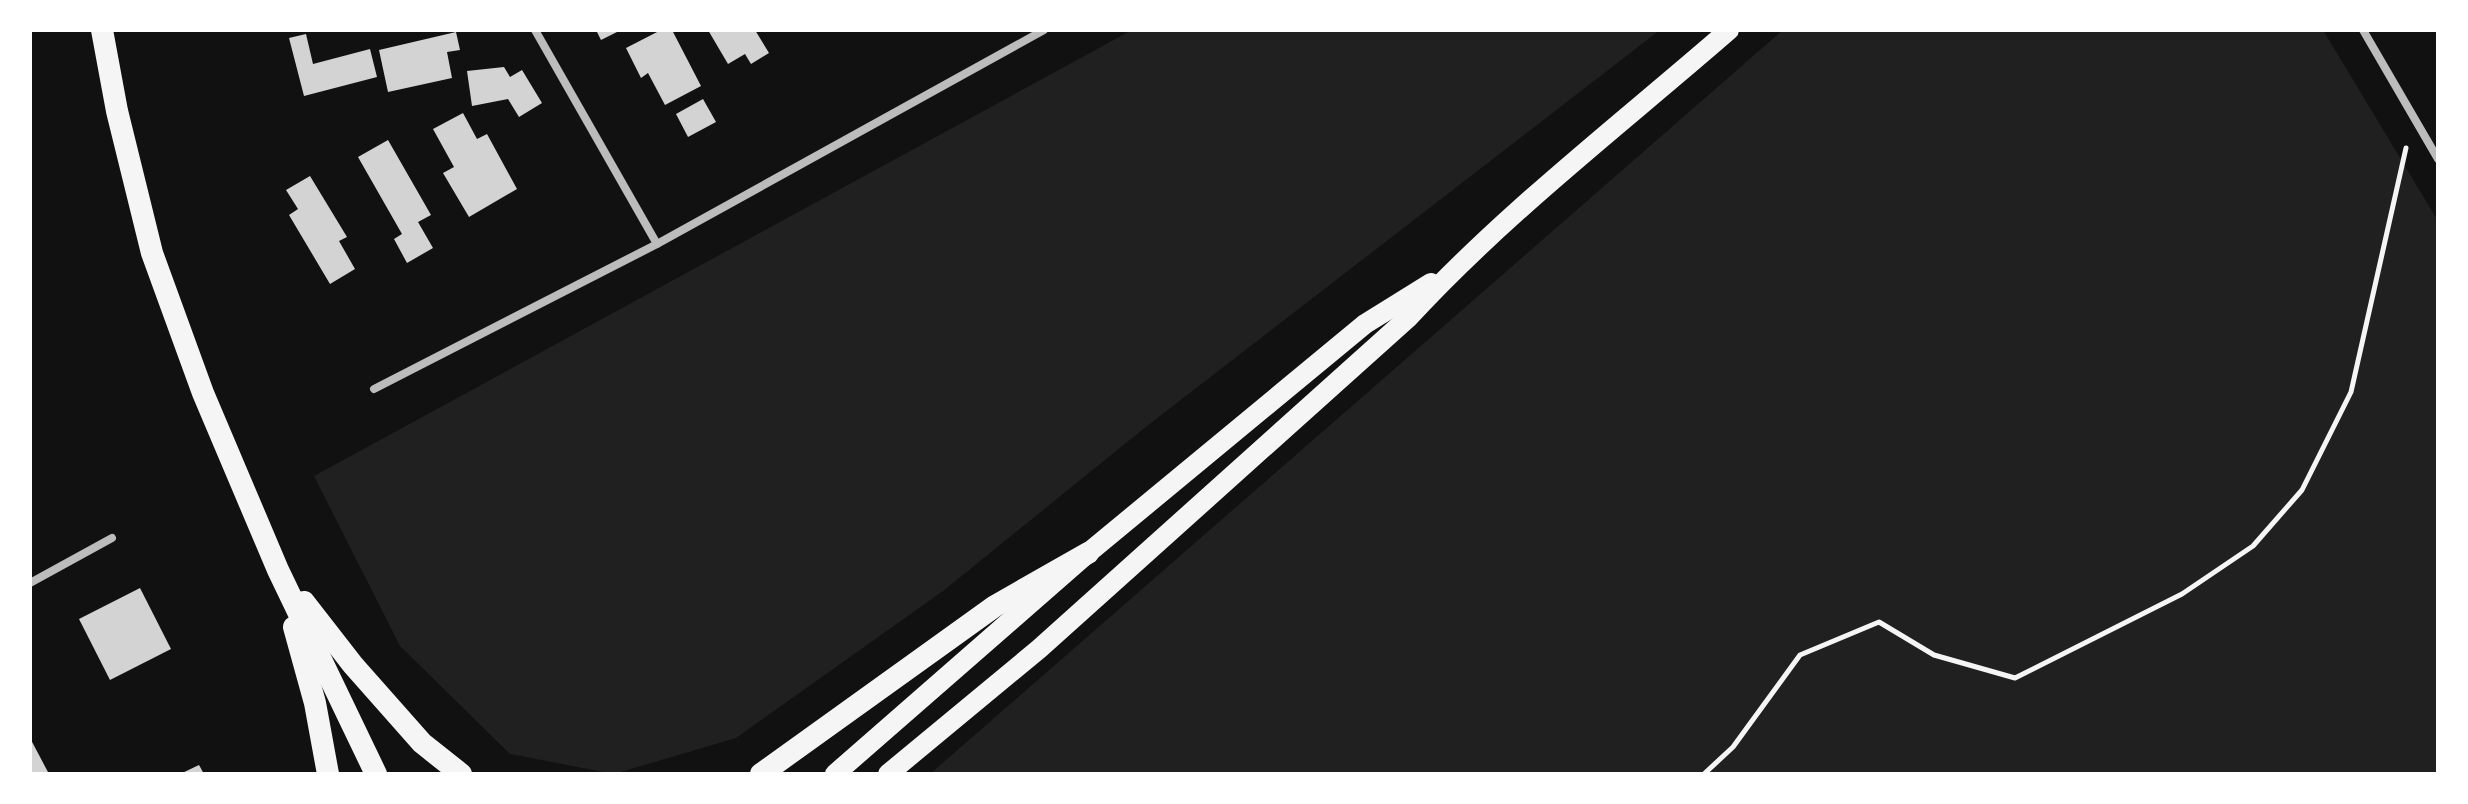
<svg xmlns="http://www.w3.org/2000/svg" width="2468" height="804" font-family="'Source Sans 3',sans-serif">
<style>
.green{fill:#202020}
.building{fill:#d3d3d3}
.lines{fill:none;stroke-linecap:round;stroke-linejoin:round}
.path{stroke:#f5f5f5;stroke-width:5}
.minor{stroke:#bcbcbc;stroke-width:8}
.primary{stroke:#f5f5f5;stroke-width:20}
.trunk{stroke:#f5f5f5;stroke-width:22}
</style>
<rect width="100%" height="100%" fill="#111"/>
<g class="green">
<path d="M1132 30H1660L1147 426 943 591 736 738 614 774 510 754 400 646 314 476Z"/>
<path d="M1783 30H2323L2438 221V774H930Z"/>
</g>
<g class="building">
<path d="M596 30H621L601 40Z"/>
<path d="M661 30H672L701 86 665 105 648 73 641 78 626 48Z"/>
<path d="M708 30H755L769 53 751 64 745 54 728 64Z"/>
<path d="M456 32 460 50 447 52 452 78 388 92 379 50Z"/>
<path d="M306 34 313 64 370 49 377 77 304 96 289 38Z"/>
<path d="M504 67 510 77 522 70 542 103 519 117 508 99 472 106 467 71Z"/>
<path d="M703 99 716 122 688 137 676 114Z"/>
<path d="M463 113 477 139 487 134 517 189 469 217 443 173 454 167 433 129Z"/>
<path d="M388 140 431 215 418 222 433 248 407 263 394 239 402 234 358 157Z"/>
<path d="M310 176 347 237 339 241 355 269 330 284 289 215 298 209 286 190Z"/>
<path d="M140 588 171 649 110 680 79 619Z"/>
<path d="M30 738 49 774H30Z"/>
<path d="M199 765 204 774H180Z"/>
</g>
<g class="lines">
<path class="path" d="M1704 774 1733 747 1800 655 1879 622 1934 655 2015 678 2182 594 2253 546 2302 490 2351 392 2406 148"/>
<g class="minor">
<path d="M535 30 657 244"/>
<path d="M2363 30 2438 159"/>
<path d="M374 389 657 244 1044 30"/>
<path d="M30 583 112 538"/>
</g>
<g class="primary">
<path d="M835 774 1088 553 1365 324 1431 283"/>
<path d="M888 774 1039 649 1409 317C1506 212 1621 124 1729 30"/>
</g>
<g class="trunk">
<path d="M102 30 117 111 152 253 203 393 278 570 376 774"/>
<path d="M304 602 353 665 422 743 461 774"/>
<path d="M294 627 315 703 328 774"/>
<path d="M761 774 995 606 1088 553"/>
</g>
</g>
<rect width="2468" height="804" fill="none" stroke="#ffffff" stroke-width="64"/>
</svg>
